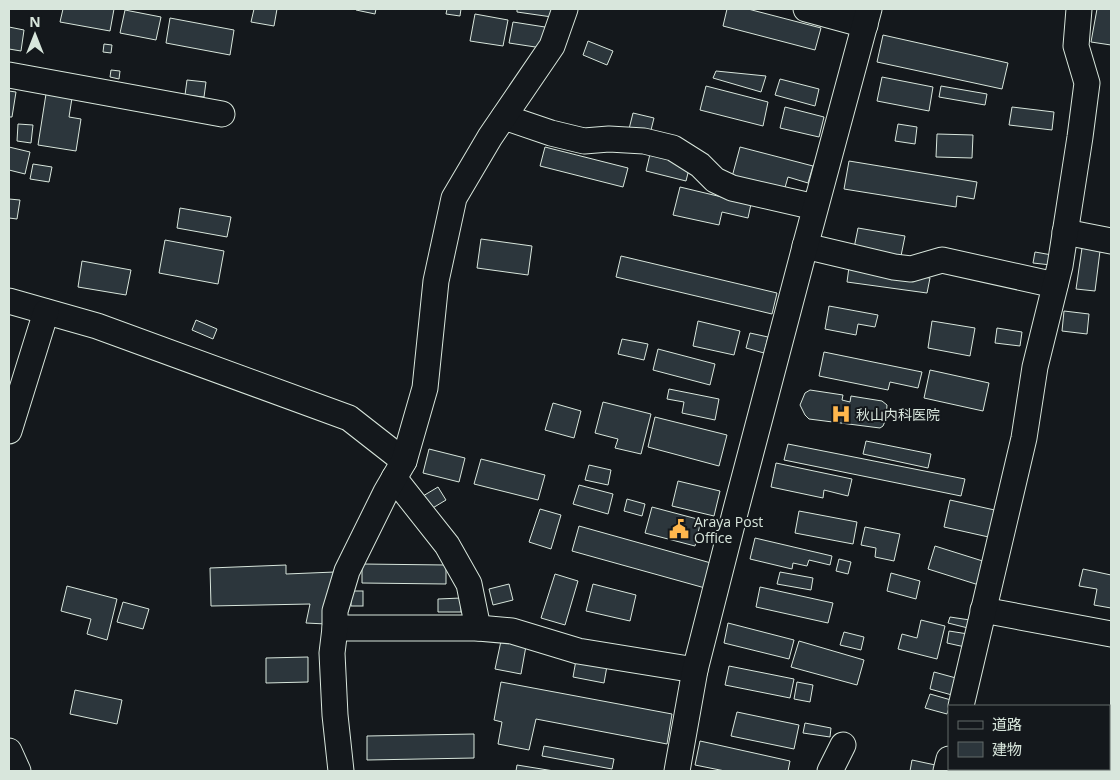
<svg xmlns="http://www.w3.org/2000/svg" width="1120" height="780" font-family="'Open Sans','Noto Sans JP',sans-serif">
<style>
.building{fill:#2c363c;stroke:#d8e6dc}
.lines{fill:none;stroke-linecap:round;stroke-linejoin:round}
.minor-casing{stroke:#d8e6dc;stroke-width:27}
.minor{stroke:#14181c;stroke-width:25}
.labels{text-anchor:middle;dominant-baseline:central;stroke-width:4;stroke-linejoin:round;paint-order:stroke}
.poi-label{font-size:14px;fill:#d8e6dc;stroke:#14181c;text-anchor:start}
</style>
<rect width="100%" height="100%" fill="#14181c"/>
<g class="building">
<path d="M63 9H114L110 31 60 22Z"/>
<path d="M254 9H277L274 26 251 22Z"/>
<path d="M356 9H376L375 14 356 10Z"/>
<path d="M447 9H461L460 16 446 14Z"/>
<path d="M517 9H553L552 17 517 12Z"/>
<path d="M727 9H748L821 28 815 50 723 26Z"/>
<path d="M1097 9H1111V45L1091 42Z"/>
<path d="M125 10 161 17 156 40 120 33Z"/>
<path d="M475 14 508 20 503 46 470 41Z"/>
<path d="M170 18 234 30 230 55 166 43Z"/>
<path d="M513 22 545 27 542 48 509 43Z"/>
<path d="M9 27 24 30 21 51 9 49Z"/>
<path d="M883 35 1008 63 1002 89 877 62Z"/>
<path d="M588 41 613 51 607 65 583 55Z"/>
<path d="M104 44 112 45 111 53 103 52Z"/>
<path d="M111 70 120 71 119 79 110 77Z"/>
<path d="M716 71 766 76 761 92 713 78Z"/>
<path d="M882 77 933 87 929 111 877 101Z"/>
<path d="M780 79 819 89 815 106 775 95Z"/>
<path d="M187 80 206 82 204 97 185 95Z"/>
<path d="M706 86 768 102 763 126 700 110Z"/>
<path d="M941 86 987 94 985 105 939 97Z"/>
<path d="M9 91 16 92 12 117H9Z"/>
<path d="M46 94 72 98 69 117 81 119 76 151 38 145Z"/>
<path d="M785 107 824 117 819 137 780 128Z"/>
<path d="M1012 107 1054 112 1052 130 1009 125Z"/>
<path d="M633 113 654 118 650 134 629 129Z"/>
<path d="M18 124 33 125 31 143 17 141Z"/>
<path d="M898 124 917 127 915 144 895 141Z"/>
<path d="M937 134 973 135 972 158 936 157Z"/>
<path d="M9 147 30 152 25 174 9 170Z"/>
<path d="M545 147 628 168 623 187 540 166Z"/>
<path d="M740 147 813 166 808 183 788 177 784 191 732 177Z"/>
<path d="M650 154 690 165 686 181 646 171Z"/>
<path d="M849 161 977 182 974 199 957 196 956 207 844 189Z"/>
<path d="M33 164 52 167 49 182 30 179Z"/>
<path d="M680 187 751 204 748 218 722 212 719 225 673 215Z"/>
<path d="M9 199 20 200 17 219 9 218Z"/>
<path d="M180 208 231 217 227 237 177 228Z"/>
<path d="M858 228 905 236 900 261 853 253Z"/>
<path d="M481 239 532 246 528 275 477 268Z"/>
<path d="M165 240 224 251 218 284 159 273Z"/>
<path d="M1082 248 1100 251 1095 291 1076 289Z"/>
<path d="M1035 252 1052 255 1051 265 1033 263Z"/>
<path d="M621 256 777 293 772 314 616 277Z"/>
<path d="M82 261 131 270 126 295 78 287Z"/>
<path d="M849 267 930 278 927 293 847 282Z"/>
<path d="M829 306 878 315 875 327 858 324 856 335 825 329Z"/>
<path d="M1064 311 1089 314 1087 334 1062 331Z"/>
<path d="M196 320 217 329 213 339 192 330Z"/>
<path d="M698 321 740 331 734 355 693 346Z"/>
<path d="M932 321 975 328 970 356 928 348Z"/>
<path d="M997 328 1022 332 1020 346 995 343Z"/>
<path d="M750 333 768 337 764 353 746 348Z"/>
<path d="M622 339 648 344 644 360 618 354Z"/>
<path d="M658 349 715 364 710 385 653 370Z"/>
<path d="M824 352 922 372 918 388 890 382 888 390 819 376Z"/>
<path d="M930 370 989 383 983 411 924 398Z"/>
<path d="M669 389 719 399 715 420 682 413 684 402 667 399Z"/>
<path d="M810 390 843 395 842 400 850 402 851 396 882 401 887 405 886 419 883 426 880 428 809 419 805 415 800 405 805 393Z"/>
<path d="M603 402 651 414 641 454 615 448 618 439 595 433Z"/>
<path d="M553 403 581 411 574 438 545 430Z"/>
<path d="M655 417 727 435 719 466 648 447Z"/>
<path d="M866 441 931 454 928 468 863 454Z"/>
<path d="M788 444 965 479 961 496 784 460Z"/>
<path d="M429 449 465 458 459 482 423 473Z"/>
<path d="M481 459 545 475 538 500 474 484Z"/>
<path d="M776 463 852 479 848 496 824 490 823 498 771 487Z"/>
<path d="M589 465 611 470 608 485 585 480Z"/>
<path d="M678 481 720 491 714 516 672 506Z"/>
<path d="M579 485 613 494 608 514 573 504Z"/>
<path d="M438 487 446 500 431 509 423 496Z"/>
<path d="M627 499 645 504 642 516 624 511Z"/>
<path d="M950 500 999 511 993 538 944 527Z"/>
<path d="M652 507 701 520 695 546 645 533Z"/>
<path d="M540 509 561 515 551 549 529 542Z"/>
<path d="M799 511 857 522 853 544 795 533Z"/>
<path d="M579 526 711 563 705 588 572 551Z"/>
<path d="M865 527 900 534 894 561 875 557 876 548 861 545Z"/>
<path d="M755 538 832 556 830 565 809 560 807 566 793 563 792 569 750 559Z"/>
<path d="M935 546 989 563 982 586 928 569Z"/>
<path d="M839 559 851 562 848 574 836 571Z"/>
<path d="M362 564 446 565V584L362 583Z"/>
<path d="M286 565V574L335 572 326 624 306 623 310 604 211 606 210 568Z"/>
<path d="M1083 569 1111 575V608L1094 605 1097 589 1079 586Z"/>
<path d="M780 572 813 578 811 590 777 584Z"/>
<path d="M891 573 920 581 916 599 887 591Z"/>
<path d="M555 574 578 581 565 625 541 618Z"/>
<path d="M509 584 513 600 493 605 489 589Z"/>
<path d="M593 584 636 595 630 621 586 611Z"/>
<path d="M67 586 117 599 107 640 87 634 91 619 61 611Z"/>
<path d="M760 587 833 603 828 623 756 607Z"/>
<rect x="351" y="591" width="12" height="15"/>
<path d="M461 598V612H438V599Z"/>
<path d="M123 602 149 609 143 629 117 622Z"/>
<path d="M950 617 970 620 968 628 948 623Z"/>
<path d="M921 620 945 626 937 659 898 649 902 634 917 638Z"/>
<path d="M728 623 794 640 789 659 724 643Z"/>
<path d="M949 631 968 634 965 647 947 643Z"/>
<path d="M844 632 864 637 861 650 840 645Z"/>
<path d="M501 641 526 646 521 674 495 669Z"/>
<path d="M799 641 864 660 857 685 791 667Z"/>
<path d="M308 657V682L266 683V658Z"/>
<path d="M576 660 607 666 604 683 573 677Z"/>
<path d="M729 666 794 679 790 698 725 685Z"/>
<path d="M934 672 956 678 952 695 930 689Z"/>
<path d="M501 682 672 714 667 744 536 719 529 750 498 744 502 722 494 720Z"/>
<path d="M797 682 813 685 810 702 794 699Z"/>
<path d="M75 690 122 700 117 724 70 714Z"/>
<path d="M930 694 951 700 947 714 925 708Z"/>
<path d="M737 712 799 725 794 749 731 736Z"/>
<path d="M805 723 831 728 830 737 803 733Z"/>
<path d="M474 734V758L367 760V736Z"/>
<path d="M700 741 790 761 788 771H725L695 765Z"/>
<path d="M544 746 614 759 612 769 542 756Z"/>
<path d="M912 760 940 766 939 771H910Z"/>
<path d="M517 765 554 771H516Z"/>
</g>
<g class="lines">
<defs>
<g id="minor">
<path d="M806 9 865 25"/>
<path d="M9 75 222 114"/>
<path d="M504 117 551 133 584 141 609 139 644 141 673 148 700 165 715 180 732 188 815 207"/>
<path d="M1065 232 1111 241"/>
<path d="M805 246 894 267 911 269 942 260 1055 285"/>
<path d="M9 301 97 326 349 418 404 461"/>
<path d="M9 431 46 312"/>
<path d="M394 478 447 545 469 584 478 628"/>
<path d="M983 610 1111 634"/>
<path d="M335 628H478L512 631 578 651 695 670"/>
<path d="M961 706 1024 438 1035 367 1060 266 1080 137 1087 83 1076 46 1079 9"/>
<path d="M9 751 18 771"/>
<path d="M341 771 335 715 332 653 335 628V611L347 571 386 492 404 461 425 388 436 281 454 198 490 137 552 46 565 9"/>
<path d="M677 771 695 670 736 509 806 243 869 9"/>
<path d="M830 771 843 745"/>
<path d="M946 771 949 759"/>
</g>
</defs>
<use href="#minor" class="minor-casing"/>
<use href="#minor" class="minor"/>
</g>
<defs>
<symbol id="hospital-bare" viewBox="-9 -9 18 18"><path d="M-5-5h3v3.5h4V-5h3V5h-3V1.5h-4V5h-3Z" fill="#ffb74d" stroke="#14181c" stroke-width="2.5" paint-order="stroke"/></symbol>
<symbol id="civic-bare" viewBox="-9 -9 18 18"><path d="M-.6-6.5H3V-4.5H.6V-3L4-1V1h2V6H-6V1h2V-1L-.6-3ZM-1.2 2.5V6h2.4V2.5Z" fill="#ffb74d" stroke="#14181c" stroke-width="2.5" paint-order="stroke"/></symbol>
</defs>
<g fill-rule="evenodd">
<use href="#hospital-bare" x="827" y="400" width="28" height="28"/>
<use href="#civic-bare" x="665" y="515" width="28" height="28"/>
</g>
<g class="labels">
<g class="poi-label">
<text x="856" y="414">秋山内科医院</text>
<text x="694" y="521">Araya Post<tspan x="694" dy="16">Office</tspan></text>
</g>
</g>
<rect width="1120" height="780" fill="none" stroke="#d8e6dc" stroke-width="20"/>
<rect x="948" y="705" width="162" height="65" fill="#14181c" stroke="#626a69"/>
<rect x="958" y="721" width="25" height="8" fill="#14181c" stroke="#626a69"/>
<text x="992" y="730" font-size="15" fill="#d8e6dc">道路</text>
<rect x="958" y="742" width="25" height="15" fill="#2c363c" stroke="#626a69"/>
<text x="992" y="755" font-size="15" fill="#d8e6dc">建物</text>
<g transform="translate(35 35)" stroke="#14181c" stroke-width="4" paint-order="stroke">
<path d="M0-4L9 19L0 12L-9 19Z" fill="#d8e6dc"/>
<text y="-8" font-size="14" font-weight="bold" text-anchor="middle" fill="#d8e6dc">N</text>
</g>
</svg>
